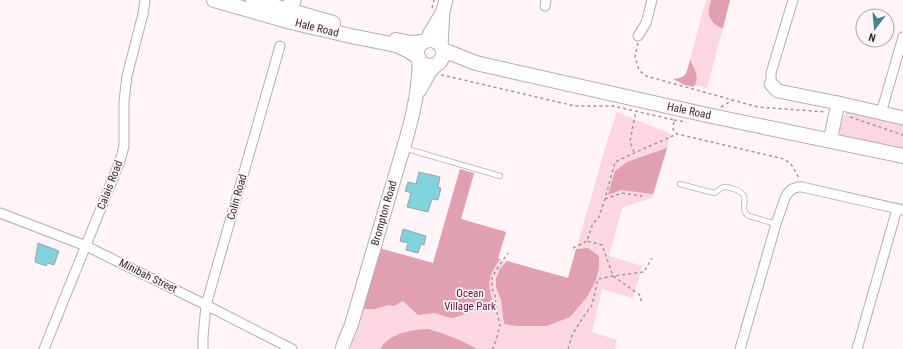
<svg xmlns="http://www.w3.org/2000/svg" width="903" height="349" font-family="'Roboto Condensed',sans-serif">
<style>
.green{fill:#fcd6e0}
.forest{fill:#e19fb2}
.building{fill:#80d2dd;stroke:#9ba6a7}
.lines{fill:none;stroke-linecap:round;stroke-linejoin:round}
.lane-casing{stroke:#b8adb0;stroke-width:6}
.street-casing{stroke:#b8adb0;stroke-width:11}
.secondary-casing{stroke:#b8adb0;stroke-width:15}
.primary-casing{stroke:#b8adb0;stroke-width:16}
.path{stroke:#a0989a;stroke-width:1.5;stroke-dasharray:3 3;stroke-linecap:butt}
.lane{stroke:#fff;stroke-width:4.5}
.street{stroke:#fff;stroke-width:9}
.secondary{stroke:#fff;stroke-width:13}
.primary{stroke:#fff;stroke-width:14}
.labels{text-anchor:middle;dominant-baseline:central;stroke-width:3.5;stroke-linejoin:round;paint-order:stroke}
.street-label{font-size:11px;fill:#343031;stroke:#fff4f7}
.park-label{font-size:11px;fill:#611433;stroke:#fff4f7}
</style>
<rect width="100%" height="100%" fill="#fff4f7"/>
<g class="green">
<path d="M706 0H730L707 88 684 82Z"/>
<path d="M617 112 671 134 653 197 622 208 609 256 642 266 633 298 602 289 592 332 617 340 615 349H351L352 341 379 248 433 263 460 169 474 173 461 219 506 232 498 259 568 278 609 135Z"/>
<path d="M848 112 903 122V153L843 139 839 131 844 115Z"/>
</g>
<g class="forest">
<path d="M711 0H730L723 28C717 27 710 21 709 14 708 9 710 4 711 0Z"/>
<path d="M690 60C695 70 700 76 694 87L685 85 673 79C688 77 686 74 690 60Z"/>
<path d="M667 148 653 194 621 190 608 195 615 171 627 162Z"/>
<path d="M460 169 474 173 461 219 506 232 498 258 500 259C488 277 487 282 493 303L488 309 472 311 460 316 451 318 434 313 418 315 403 301 394 306 388 305 375 309H361L379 248 433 263Z"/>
<path d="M588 248 599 256V267L596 280 587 297 570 317 547 326H516L504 324 501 300 496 287V279L500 269 507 261 568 278 576 249Z"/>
<path d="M428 329C446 334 461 340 477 349H380C390 333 410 330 428 329Z"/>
</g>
<g class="building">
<path d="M419 172 440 177 438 187 441 188 438 200 432 199 428 212 407 207 411 193 405 191 408 182 416 184Z"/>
<path d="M403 229 426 236 424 245 421 244 418 253 406 250 408 243 400 241Z"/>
<path d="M38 243 59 251 54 265 48 263 46 266 35 262Z"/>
</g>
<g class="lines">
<defs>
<g id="lane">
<path d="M404 148 500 176"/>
<path d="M680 184 714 193C718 192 720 187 725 187 727 187 731 188 734 189 755 196 736 208 749 216L776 224"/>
</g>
<g id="street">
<path d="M545 6 546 0"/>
<path d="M284 14 289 0"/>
<path d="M293 16 296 0"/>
<path d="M638 36 646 23 652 0"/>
<path d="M771 84V73L793 0"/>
<path d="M881 113 903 37"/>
<path d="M0 213 86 246 206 305 292 349"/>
<path d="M44 349 120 161 124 146V101L127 76 143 14 145 0"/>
<path d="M203 349V337L206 305 280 46"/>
<path d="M740 349 776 224 785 198 787 194 792 189 798 187H802L903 210"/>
<path d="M857 349 897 209"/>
</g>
<g id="secondary">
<path d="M427 41 430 33 442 13"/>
<path d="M441 46 443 11 446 0"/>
<path d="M771 84 778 91 838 103 903 118"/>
<path d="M420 90 429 73 437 64"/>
<path d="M830 141 838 103"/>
<path d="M342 349 345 340 351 326C365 278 379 231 393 183 405 142 420 101 419 58"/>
</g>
<g id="primary">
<path d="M214 0 291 22 351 36 396 45 409 51 418 57"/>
<path d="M253 0 333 23"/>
<path d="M396 40 411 43 423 42"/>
<circle cx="430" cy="53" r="13"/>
<path d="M443 50 476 63 502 69 707 115 903 156"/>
</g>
</defs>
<use href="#lane" class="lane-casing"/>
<use href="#street" class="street-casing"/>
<use href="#secondary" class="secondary-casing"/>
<use href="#primary" class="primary-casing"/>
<g class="path">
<path d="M432 8 434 0"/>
<path d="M638 43 635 57 639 70 646 76 758 107 826 112"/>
<path d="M441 75 451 77 575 106H613L674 120 673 129 677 134 784 159 791 164 799 178"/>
<path d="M721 107 733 100"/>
<path d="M850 117 903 135"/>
<path d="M674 120 686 122"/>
<path d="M634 152 630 141 636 111"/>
<path d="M605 199 622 193 642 196"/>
<path d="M573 248 587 241"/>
<path d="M641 301V296L613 276 602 245 587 241 593 223 598 219 605 199 615 162 641 150 677 134"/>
<path d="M492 349 494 347 500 326 496 307 495 295 492 289V277L497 269 508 253"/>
<path d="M568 349 572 335 584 316 592 305 598 279 613 276 644 272 652 258"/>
</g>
<use href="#lane" class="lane"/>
<use href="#street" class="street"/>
<use href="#secondary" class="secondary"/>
<use href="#primary" class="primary"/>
</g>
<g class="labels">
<g class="street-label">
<text transform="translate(317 28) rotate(14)">Hale Road</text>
<text transform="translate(689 111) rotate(12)">Hale Road</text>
<text transform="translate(110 185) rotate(-69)">Calais Road</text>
<text transform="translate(237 197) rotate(-74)">Colin Road</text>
<text transform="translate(384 213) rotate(-74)">Brompton Road</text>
<text transform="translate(148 276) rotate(26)">Minibah Street</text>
</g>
<g class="park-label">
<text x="470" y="293">Ocean<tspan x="470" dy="13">Village Park</tspan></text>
</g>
</g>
<g transform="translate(875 28) rotate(196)"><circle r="19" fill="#fff4f7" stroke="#aea6a8"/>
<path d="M0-3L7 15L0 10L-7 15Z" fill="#3e858e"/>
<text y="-6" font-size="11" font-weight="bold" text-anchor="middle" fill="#343031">N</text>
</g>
</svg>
